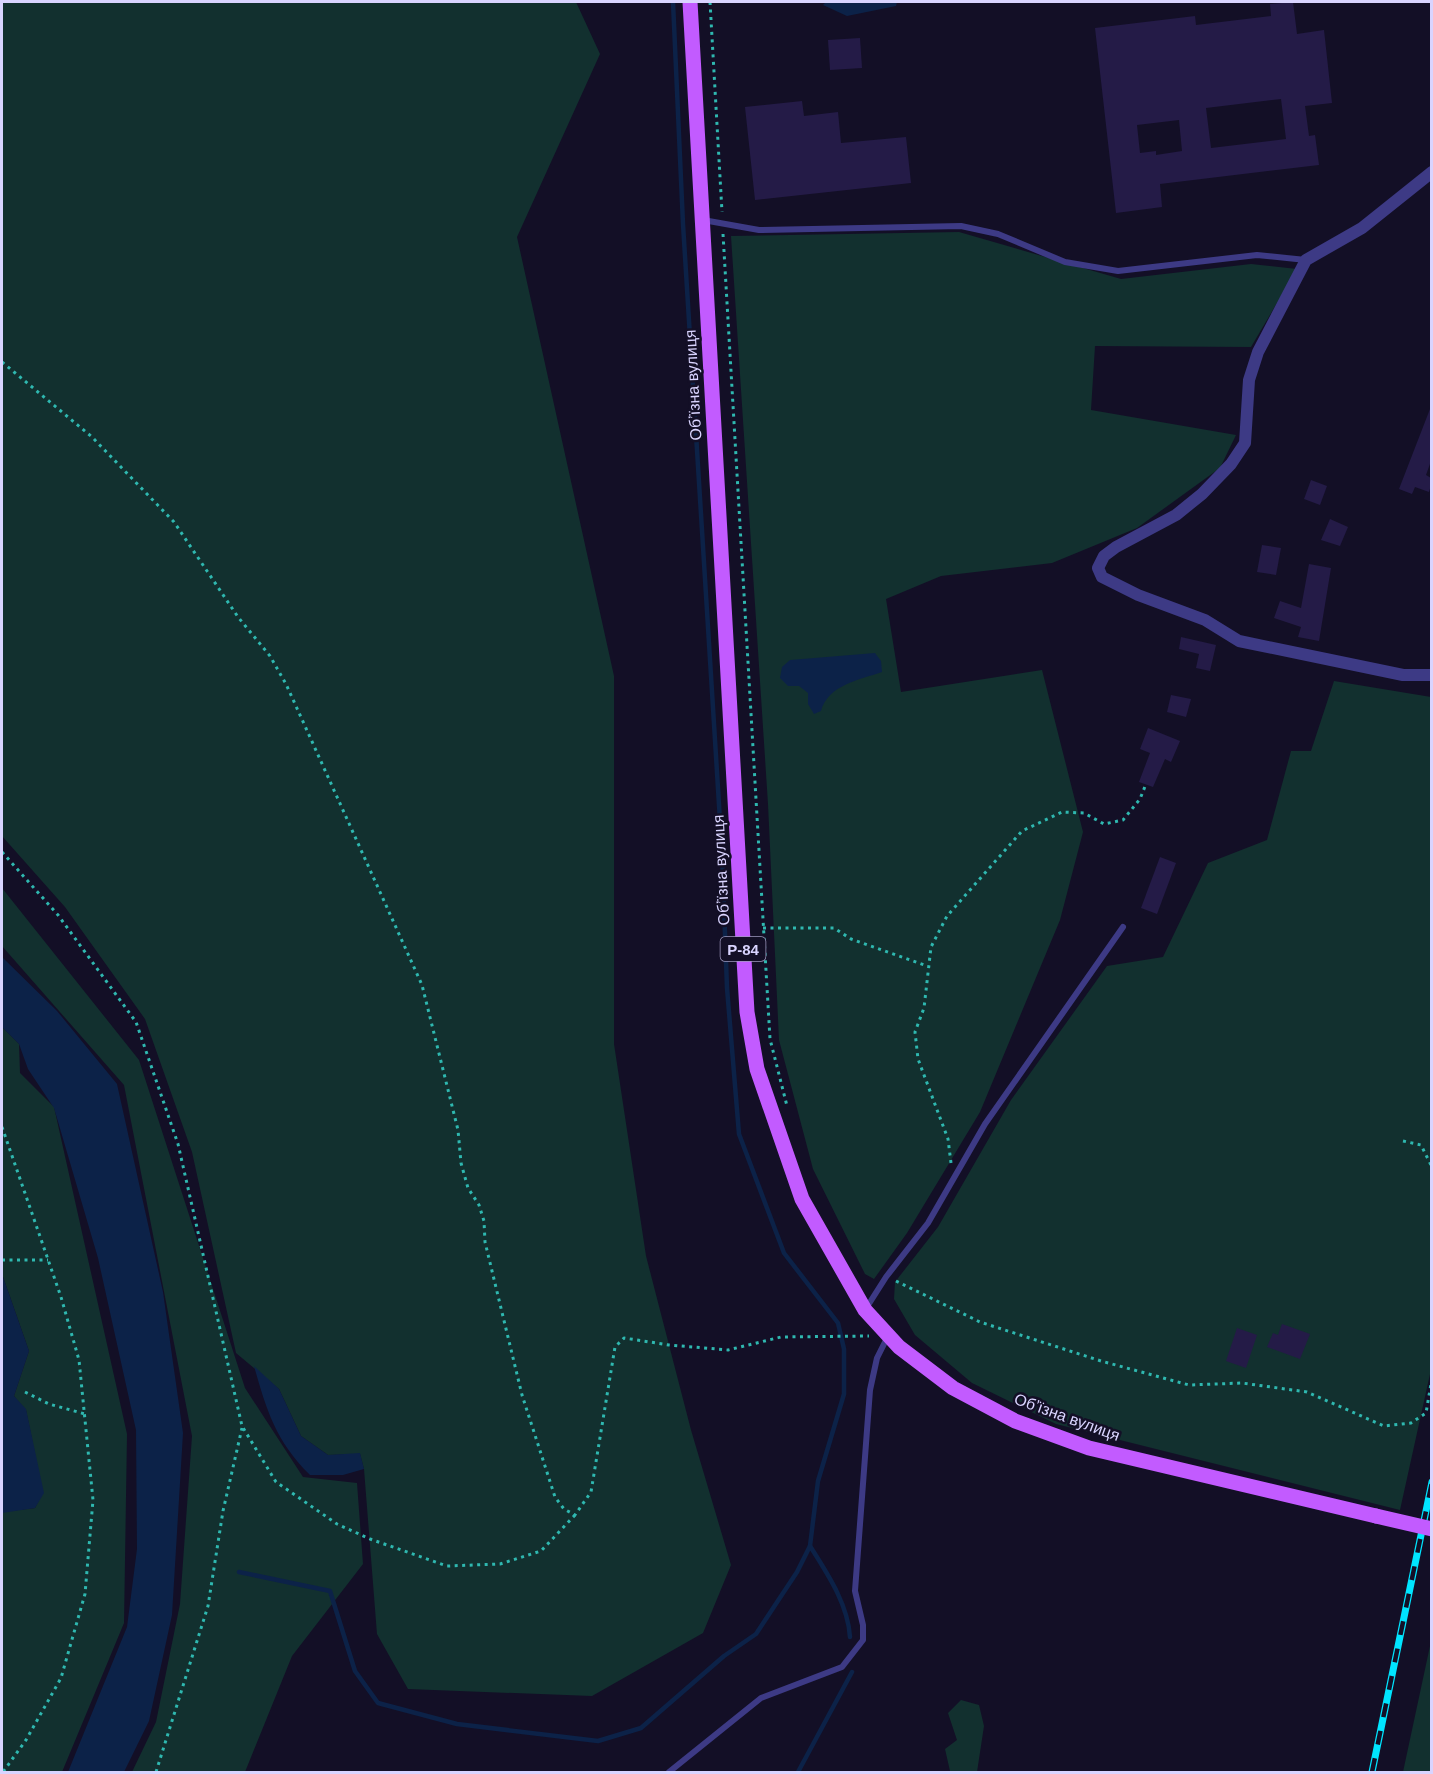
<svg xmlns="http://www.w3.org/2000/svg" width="1433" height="1774" font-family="Helvetica,sans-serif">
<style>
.green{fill:#12302f}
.water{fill:#0c2248}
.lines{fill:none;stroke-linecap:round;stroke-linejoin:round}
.stream{stroke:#0c2248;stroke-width:4.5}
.building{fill:#241b47;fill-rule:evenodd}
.path{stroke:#2fb8b0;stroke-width:3;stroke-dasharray:3 4.5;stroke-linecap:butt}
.service{stroke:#3d3a85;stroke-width:6}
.minor{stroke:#3d3a85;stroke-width:12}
.primary{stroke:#c25bff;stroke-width:15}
.rail-casing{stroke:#00e5ff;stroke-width:7}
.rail{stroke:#130f26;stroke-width:4.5;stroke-dasharray:14;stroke-linecap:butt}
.primary-bridge{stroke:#c25bff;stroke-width:15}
.labels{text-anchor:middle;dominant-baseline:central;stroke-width:5;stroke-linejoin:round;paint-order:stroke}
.shield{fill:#130f26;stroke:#9e99be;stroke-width:1.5}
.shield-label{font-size:15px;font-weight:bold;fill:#d9d4ff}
.street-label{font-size:16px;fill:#d9d4ff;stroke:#130f26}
</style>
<rect width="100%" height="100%" fill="#130f26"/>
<g class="green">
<path d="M2 2H576L600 54 517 237 614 676V1044L646 1256 691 1430 731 1565 703 1633 592 1696 408 1689 377 1634 364 1469 360 1454 328 1455 301 1436 279 1389 236 1353 192 1152 145 1019 65 907 2 836Z"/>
<path d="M959 232 1121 279 1251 264 1297 269 1251 347 1095 346 1091 410 1236 435 1220 468 1137 528 1052 563 941 576 886 599 901 692 1042 670 1083 832 1060 920 980 1112 907 1233 874 1279 865 1274 813 1169 779 1040 768 804 731 236Z"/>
<path d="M1334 681 1431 697 1432 1365 1400 1510 1056 1424 972 1383 915 1335 894 1299 895 1282 938 1227 1011 1100 1107 966 1163 957 1208 863 1267 840 1291 751H1311Z"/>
<path d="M2 888 139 1060 245 1388 303 1477 357 1483 363 1564 292 1656 245 1772H132L156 1722 180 1604 192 1436 124 1085 2 946Z"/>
<path d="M2 1027 19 1044 20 1073 54 1107 127 1434 124 1623 62 1772H2V1512L35 1508 43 1493 26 1410 14 1396 29 1351 2 1274Z"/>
<path d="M1431 1644V1772H1403L1430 1646Z"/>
<path d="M961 1700 979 1705 984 1726 977 1772H948L950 1771 945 1749 957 1740 948 1713Z"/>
</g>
<g class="water">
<path d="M826 2H897L896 6 847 16 823 5Z"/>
<path d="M875 653 881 661 882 672C859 680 828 685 821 711L814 714 808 704V693L799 686H788L780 678 782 667 790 660Z"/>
<path d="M2 957 57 1011 117 1084 163 1292 183 1433 172 1615 149 1721 124 1772H68L127 1627 137 1549 136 1430 98 1258 54 1108 28 1069 19 1044 2 1027Z"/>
<path d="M2 1274 29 1351 14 1396 26 1409 44 1493 35 1508 2 1513Z"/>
<path d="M254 1366 279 1389 301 1436 328 1455 360 1453 364 1469 343 1475H310C276 1441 267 1412 254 1366Z"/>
</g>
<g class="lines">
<g class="stream">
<path d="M673 2 683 224 722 853 727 988 739 1134 784 1253 838 1323 844 1349V1394L818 1481 810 1546"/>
<path d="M239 1572 330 1591 355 1671 378 1703 457 1724 598 1741 641 1728 724 1656 756 1634 797 1572 810 1546C827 1573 848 1604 850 1637"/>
<path d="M798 1772 852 1672"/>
</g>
</g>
<g class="building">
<path d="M1293 2 1297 34 1324 30 1332 103 1305 106 1309 136 1315 135 1319 165 1160 184 1162 207 1116 213 1095 28 1195 16 1196 25 1271 16 1270 4ZM1281 99 1286 139 1211 148 1206 108ZM1179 120 1182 151 1156 155V151L1140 153 1137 125Z"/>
<path d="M860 38 862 68 830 70 828 40Z"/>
<path d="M802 101 804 116 838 112 841 143 906 137 911 183 755 200 745 107Z"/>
<path d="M1430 409 1431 461 1426 475 1431 478V485L1429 492 1415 487 1412 494 1399 489Z"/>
<path d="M1311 480 1327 486 1320 505 1304 499Z"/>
<path d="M1330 519 1348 527 1340 546 1321 540Z"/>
<path d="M1262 545 1281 548 1276 575 1257 572Z"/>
<path d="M1309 564 1331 568 1319 641 1298 637 1301 627 1274 618 1280 601 1301 608Z"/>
<path d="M1181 637 1216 645 1210 671 1196 668 1199 654 1179 649Z"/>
<path d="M1171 695 1191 699 1186 717 1167 712Z"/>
<path d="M1148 728 1180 741 1171 762 1165 759 1153 787 1139 782 1150 753 1140 749Z"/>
<path d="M1160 857 1176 863 1157 914 1141 908Z"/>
<path d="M1282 1324 1310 1334 1300 1359 1267 1347 1273 1333 1278 1335Z"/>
<path d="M1237 1328 1257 1335 1246 1368 1226 1361Z"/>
</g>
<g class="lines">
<g class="path">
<path d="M710 2 722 212"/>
<path d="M723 234 770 1039 787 1106"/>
<path d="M2 362 92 437 174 522 238 617 270 656 286 684 422 985 458 1130 461 1163 468 1188 479 1205 484 1221 485 1242 522 1395 555 1497 564 1509 575 1515 591 1492 615 1347 624 1338 669 1345 728 1350 781 1337 869 1336"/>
<path d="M2 852 58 915 136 1022 178 1144 242 1426 276 1482 337 1524 370 1539 447 1566 500 1564 541 1551 575 1515"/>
<path d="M763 928H834L851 939 927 966"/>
<path d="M2 1127 61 1297 79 1360 93 1500 85 1594 61 1678 26 1740 3 1772"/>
<path d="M1403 1141 1421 1145 1432 1167"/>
<path d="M951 1163 948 1139 918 1059 915 1032 924 1008 931 947 947 916 1022 831 1062 812 1084 813 1104 824 1123 820 1140 799 1146 784"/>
<path d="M2 1260H48"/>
<path d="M896 1281 980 1322 1101 1361 1189 1385 1242 1383 1307 1392 1384 1426 1411 1423 1426 1413 1432 1378"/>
<path d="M25 1392 49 1404 85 1414"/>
<path d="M156 1772 208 1606 223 1511 242 1428"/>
</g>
<g class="service">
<path d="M703 220 759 230 961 226 998 234 1065 262 1118 271 1257 255 1306 260"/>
<path d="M865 1310 886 1277 928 1223 985 1124 1123 927"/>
<path d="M669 1772 761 1698 842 1667 863 1640V1625L855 1591 870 1390 877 1358 888 1336"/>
</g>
<path class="minor" d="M1432 172 1362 228 1306 260 1258 352 1249 380 1245 443 1231 464 1202 494 1176 515 1116 547 1104 556 1098 568 1102 577 1138 595 1205 620 1239 641 1403 675H1432"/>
<path class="primary" d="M690 2 747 1012 757 1069 802 1199 865 1310 899 1347 953 1388 1015 1421 1089 1448 1376 1516"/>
<defs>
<path id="rail" d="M1372 1772 1432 1482"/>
</defs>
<use href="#rail" class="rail-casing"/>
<use href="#rail" class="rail"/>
<path class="primary-bridge" d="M1376 1516 1432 1529"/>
</g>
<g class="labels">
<rect class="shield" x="720.5" y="937" width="45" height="24" rx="4.5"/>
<g class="shield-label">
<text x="743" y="949">Р-84</text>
</g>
<g class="street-label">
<text transform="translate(693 385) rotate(-93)">Обʼїзна вулиця</text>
<text transform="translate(721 870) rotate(-93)">Обʼїзна вулиця</text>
<text transform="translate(1067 1417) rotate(20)">Обʼїзна вулиця</text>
</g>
</g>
<rect width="1433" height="1774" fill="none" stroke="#d9d4ff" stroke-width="6"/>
</svg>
